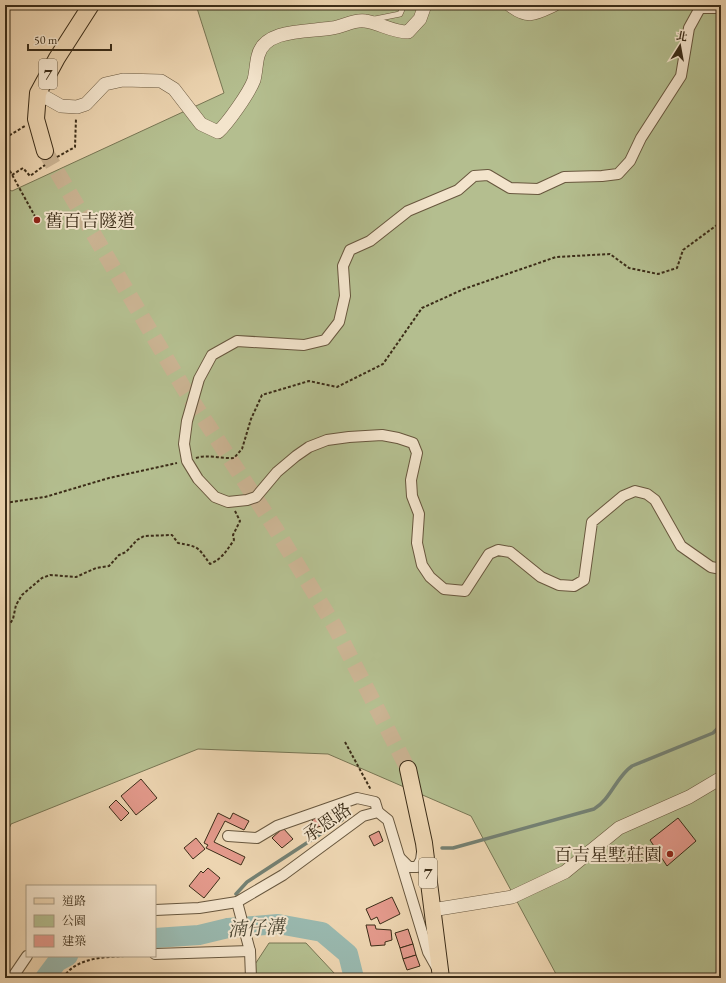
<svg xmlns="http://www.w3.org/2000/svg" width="726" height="983" font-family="'EB Garamond','Noto Serif TC',serif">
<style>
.green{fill:#b4be8f;stroke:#787654}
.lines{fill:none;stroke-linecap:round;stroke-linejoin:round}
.stream{stroke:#748072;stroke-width:3.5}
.river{stroke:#99b8ae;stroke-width:20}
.building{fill:#e3998b;stroke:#3c2d18}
.primary-tunnel{stroke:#cab392;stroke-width:16;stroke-dasharray:16 8;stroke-linecap:butt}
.service-casing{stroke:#68573e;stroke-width:6}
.minor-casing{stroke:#68573e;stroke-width:12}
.tertiary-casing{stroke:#68573e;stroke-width:14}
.primary-casing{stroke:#3c2d18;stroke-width:18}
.path{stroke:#3c2d18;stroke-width:2;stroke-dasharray:3 2;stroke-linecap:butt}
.service{stroke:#f3e4cc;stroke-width:5}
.minor{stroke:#f3e4cc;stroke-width:10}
.tertiary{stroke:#f3e4cc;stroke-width:13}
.primary{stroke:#edd5b1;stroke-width:16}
.poi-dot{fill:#8f2418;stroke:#f3e4cc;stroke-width:1.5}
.labels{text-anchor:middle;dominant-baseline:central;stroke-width:4;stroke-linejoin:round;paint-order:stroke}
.shield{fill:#f3e4cc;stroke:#73644e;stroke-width:1}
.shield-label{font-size:17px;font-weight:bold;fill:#3c2d18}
.poi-label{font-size:18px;fill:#3c2d18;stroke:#f3e4cc;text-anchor:start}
.street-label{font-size:18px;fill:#3c2d18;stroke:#f3e4cc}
.water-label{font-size:19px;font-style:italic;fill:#4f4936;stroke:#f3e4cc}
</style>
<rect width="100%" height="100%" fill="#edd5b1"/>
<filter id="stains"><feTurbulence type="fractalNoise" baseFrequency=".005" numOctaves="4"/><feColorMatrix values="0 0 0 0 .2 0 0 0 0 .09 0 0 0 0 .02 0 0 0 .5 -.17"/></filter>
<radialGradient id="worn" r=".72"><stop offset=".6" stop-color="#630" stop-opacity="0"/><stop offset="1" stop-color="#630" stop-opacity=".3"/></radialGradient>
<g class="green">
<path d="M196 5H721V978H580L556 974 471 816 328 754 198 749 11 824 5 838V188L12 191 224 93Z"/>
<path d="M269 943H306L335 974 336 978H246Z"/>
</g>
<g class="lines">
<g class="stream">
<path d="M442 848H453L594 809C611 799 616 777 632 766L713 733 721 725"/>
<path d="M236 894 247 882 342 820"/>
<path d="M227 920 228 928"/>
</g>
<g class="river">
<path d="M155 938 199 935 228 928 278 924 322 932 348 954 354 978"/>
<path d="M45 978 57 962 68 956"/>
</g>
</g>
<g class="building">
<path d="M141 779 157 798 136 815 121 796Z"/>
<path d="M116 800 129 813 121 821 109 807Z"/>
<path d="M218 813 230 819 233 813 249 821 244 830 225 821 214 842 245 857 241 865 206 848 208 845 204 843Z"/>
<path d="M327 815 329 824 314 828 312 819Z"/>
<path d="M678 818 696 841 667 866 650 840Z"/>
<path d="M283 828 293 839 282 848 272 838Z"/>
<path d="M379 831 383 841 374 846 369 836Z"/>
<path d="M196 838 205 849 193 859 184 848Z"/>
<path d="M208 868 220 878 204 898 189 886 201 871 203 873Z"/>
<path d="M392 897 400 914 380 924 377 917 371 920 366 909Z"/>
<path d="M366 925H375L376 929 391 930 392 940 385 942V945L371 946Z"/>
<path d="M408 929 413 944 400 948 395 933Z"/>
<path d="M413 944 416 955 403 959 400 948Z"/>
<path d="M416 955 420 966 407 970 403 959Z"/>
</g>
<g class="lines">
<path class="primary-tunnel" d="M45 151 183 387 275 528 335 627 408 769"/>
<defs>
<path id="service" d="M375 19 400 14 404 5"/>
<g id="minor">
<path d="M721 8H700L689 28 681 76 641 138 630 161 618 174 602 176 564 177 538 189 510 188 488 175 474 176 458 190 408 211 370 241 350 250 343 266 345 296 339 322 325 340 304 345 237 341 212 355 199 379 187 421 184 444 187 461 198 479 215 497 228 502 247 500 256 497 277 472 296 456 309 447 327 440 349 437 382 435 398 438 413 443 417 453 411 480 412 496 419 514 417 543 422 565 430 577 444 589 465 591 489 554 498 550 510 552 541 577 559 585 574 586 584 580 592 522 623 496 635 491 647 494 655 500 681 546 711 567 721 569"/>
<path d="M228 836 257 838 277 826 357 798 375 802 378 812"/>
<path d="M400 858 409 867H417L421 860 422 852"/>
<path d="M237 902 250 951 251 978"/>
<path d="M155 910 199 908 237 902 283 875 363 816 378 812 388 820 428 952 437 968"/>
<path d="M155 954 250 951"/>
<path d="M12 978 27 956"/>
</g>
<g id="tertiary">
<path d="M510 5C528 19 535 14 554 5"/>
<path d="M38 93 61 106 77 107 86 104 105 84 123 80 161 81 174 89 201 124 218 132C228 123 249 93 254 80 256 72 256 64 258 56 264 28 310 32 332 28 343 27 354 19 365 21 380 23 392 32 408 32L420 19 425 5"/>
<path d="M432 910 512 897 565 872 619 828 689 797 721 778"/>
</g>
<g id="primary">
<path d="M45 151 36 119 38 93 57 58 91 5"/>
<path d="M408 769 424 843 441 978"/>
</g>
</defs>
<use href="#service" class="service-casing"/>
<use href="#minor" class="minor-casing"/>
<use href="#tertiary" class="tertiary-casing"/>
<use href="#primary" class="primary-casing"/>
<g class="path">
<path d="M5 138 25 126"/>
<path d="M57 157 75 147 76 118"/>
<path d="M5 162 37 220"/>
<path d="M12 175 23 168 30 176 45 165"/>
<path d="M196 458C207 454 222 459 234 458L242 449 251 419 262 395 309 381 337 387 383 364 422 308 464 289 556 257 610 254 629 268 658 274 677 268 683 250 721 222"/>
<path d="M5 503 45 497 109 478 177 463"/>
<path d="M5 631 13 619 16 605 22 595 42 578 50 575 76 577 96 568 109 566 119 555 126 552 137 540 144 536 172 535 178 543C199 547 197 546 210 564 222 559 227 550 234 540L233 535 240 521 235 511"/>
<path d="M345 742 371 790"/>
<path d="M63 978C76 957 105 957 127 956"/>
</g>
<use href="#service" class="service"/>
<use href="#minor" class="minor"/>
<use href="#tertiary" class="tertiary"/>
<use href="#primary" class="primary"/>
</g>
<g class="poi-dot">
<circle cx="37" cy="220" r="4"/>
<circle cx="670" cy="854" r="4"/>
</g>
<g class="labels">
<g class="shield">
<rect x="39" y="59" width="18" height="30" rx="3"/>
<rect x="419" y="858" width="18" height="30" rx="3"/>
</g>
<g class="shield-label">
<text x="48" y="74">7</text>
<text x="428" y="873">7</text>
</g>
<g class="poi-label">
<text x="45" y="220">舊百吉隧道</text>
<text x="662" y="854" text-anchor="end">百吉星墅莊園</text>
</g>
<g class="street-label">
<text transform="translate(327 822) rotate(-35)">承恩路</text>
</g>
<g class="water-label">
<text transform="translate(256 928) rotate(-3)">湳仔溝</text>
</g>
</g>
<rect width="726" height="983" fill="none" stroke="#edd5b1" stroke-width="20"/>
<rect x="6" y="6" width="714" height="971" fill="none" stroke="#3c2d18" stroke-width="2"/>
<rect x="10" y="10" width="706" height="963" fill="none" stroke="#3c2d18"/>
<rect x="26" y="885" width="130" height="72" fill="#f3e4cc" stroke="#aa9b84"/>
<rect x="34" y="898" width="20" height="6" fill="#edd5b1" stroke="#aa9b84"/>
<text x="62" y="905" font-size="12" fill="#3c2d18">道路</text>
<rect x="34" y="915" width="20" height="12" fill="#b4be8f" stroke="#aa9b84"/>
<text x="62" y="925" font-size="12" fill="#3c2d18">公園</text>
<rect x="34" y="935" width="20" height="12" fill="#e3998b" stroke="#aa9b84"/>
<text x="62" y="945" font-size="12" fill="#3c2d18">建築</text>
<g transform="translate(680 46) rotate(11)" stroke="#f3e4cc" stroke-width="3" paint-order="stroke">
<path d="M0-3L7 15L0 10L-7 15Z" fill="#3c2d18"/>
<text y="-6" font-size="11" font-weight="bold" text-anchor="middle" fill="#3c2d18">北</text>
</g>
<path d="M28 44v6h83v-6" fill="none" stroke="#3c2d18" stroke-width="2"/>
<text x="34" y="44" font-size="12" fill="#3c2d18" stroke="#f3e4cc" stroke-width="3" paint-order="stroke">50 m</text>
<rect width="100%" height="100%" filter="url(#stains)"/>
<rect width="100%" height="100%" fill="url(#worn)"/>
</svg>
